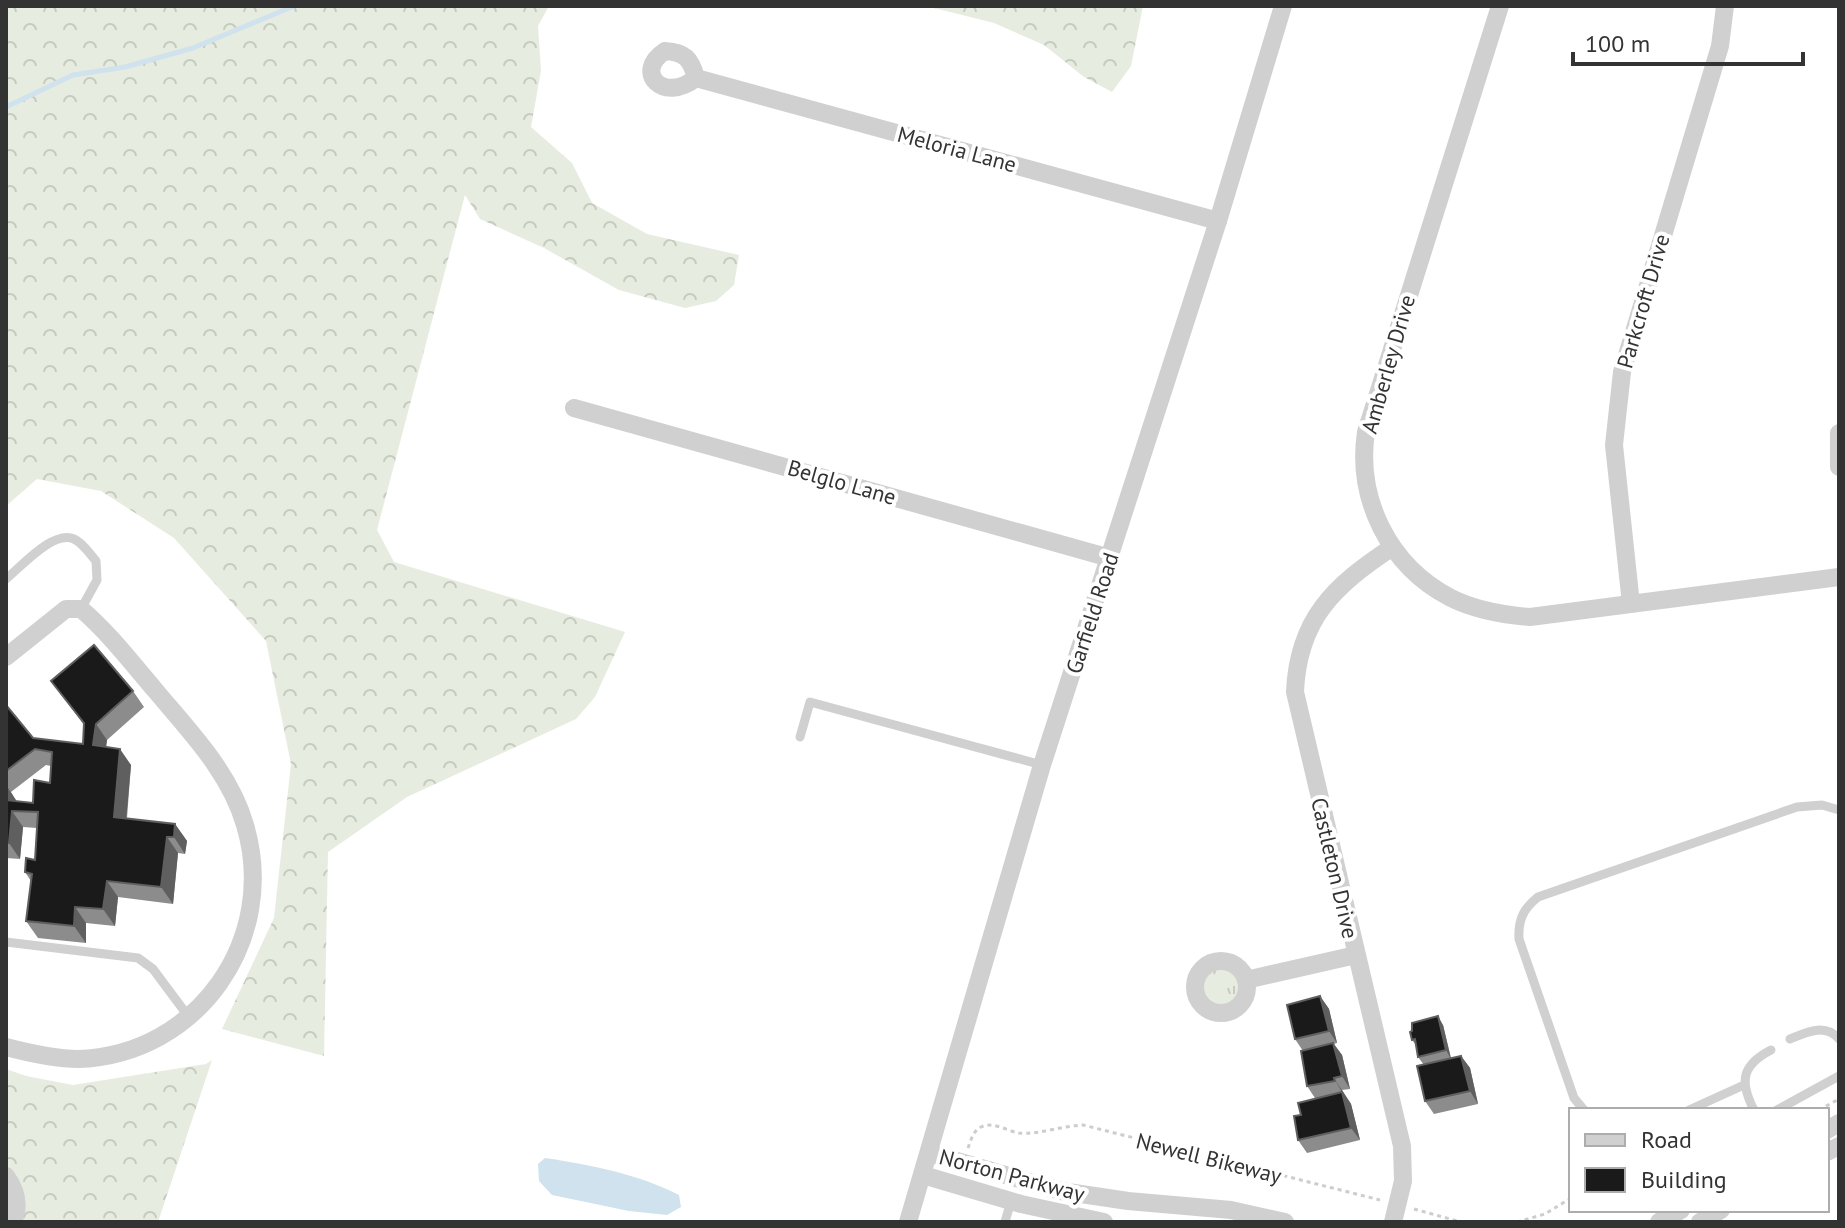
<svg xmlns="http://www.w3.org/2000/svg" width="1845" height="1228" font-family="'PT Sans',sans-serif">
<style>
.grass{fill:url(#grass-tufts)}
.forest{fill:url(#forest-crowns)}
.water{fill:#cfe2ee}
.lines{fill:none;stroke-linecap:round;stroke-linejoin:round}
.stream{stroke:#cfe2ee;stroke-width:5}
.path{stroke:#cdcdcd;stroke-width:3;stroke-dasharray:4 4;stroke-linecap:butt}
.lane{stroke:#d0d0d0;stroke-width:9}
.street{stroke:#d0d0d0;stroke-width:18}
.wall{fill:#8c8c8c;fill-rule:evenodd}
.shaded-wall{fill:#5f5f5f}
.building{fill:#1a1a1a;stroke:#5f5f5f;stroke-width:2}
.labels{text-anchor:middle;dominant-baseline:central;stroke-width:8;stroke-linejoin:round;paint-order:stroke}
.street-label{font-size:22px;fill:#333;stroke:#fff}
</style>
<defs>
<pattern id="grass-tufts" width="24" height="20" patternUnits="userSpaceOnUse" patternTransform="scale(2)"><rect width="24" height="20" fill="#e6ecdf"/><path d="M3 7l-1-3M5 7V3M7 7l1-3M15 17l-1-3M17 17v-4M19 17l1-3" fill="none" stroke="#c6cbc0"/></pattern>
<pattern id="forest-crowns" width="20" height="18" patternUnits="userSpaceOnUse" patternTransform="scale(2)"><rect width="20" height="18" fill="#e6ecdf"/><path d="M2 6a3 3 0 1 1 6 0M12 15a3 3 0 1 1 6 0" fill="none" stroke="#c6cbc0"/></pattern>
</defs>
<rect width="100%" height="100%" fill="#fff"/>
<circle class="grass" cx="1221" cy="988" r="19"/>
<g class="forest">
<path d="M6 6H549L538 26 541 71 531 127 572 163 592 203 647 234 739 255 734 285 716 301 685 308 619 290 544 248 480 219 465 195 377 530 394 562 625 632 595 697 576 719 407 797 328 852 324 1056 222 1029 274 918 291 764 266 641 174 538 101 491 37 479 6 506Z"/>
<path d="M926 6H1143L1131 66 1112 92 1084 77 1044 45 994 23Z"/>
<path d="M212 1060 158 1222H6V1069L26 1076 73 1085 206 1064Z"/>
</g>
<path class="water" d="M545 1158C591 1165 638 1174 679 1195L681 1207 667 1215 629 1211 552 1195 539 1181 538 1164Z"/>
<g class="lines">
<path class="stream" d="M6 107 73 75 125 67 193 48 294 6"/>
<g class="path">
<path d="M1819 1110 1839 1099"/>
<path d="M968 1148C971 1140 973 1131 981 1127 993 1121 1007 1131 1019 1133 1038 1135 1061 1126 1083 1125L1380 1200"/>
<path d="M1414 1209 1461 1222"/>
<path d="M1517 1222 1545 1214 1571 1198"/>
</g>
<g class="lane">
<path d="M6 579C22 566 53 530 74 539 83 543 90 554 96 561L97 580 81 609"/>
<path d="M800 737 810 702 1042 765"/>
<path d="M6 942 138 958 153 969 188 1016"/>
<path d="M1790 1039C1807 1032 1825 1023 1839 1039"/>
<path d="M1584 1110 1574 1098 1519 939C1518 920 1523 909 1538 897L1797 807 1822 805 1839 810"/>
<path d="M1689 1110 1744 1085"/>
<path d="M1754 1110C1739 1081 1742 1065 1771 1050"/>
<path d="M1777 1110 1839 1076"/>
<path d="M1005 1222 1011 1201"/>
</g>
<g class="street">
<path d="M1500 6 1366 432C1356 499 1389 566 1451 598 1475 610 1504 615 1530 617L1839 577"/>
<path d="M696 78C663 104 633 72 665 51 685 52 691 59 696 78L1218 221"/>
<path d="M574 408 1110 558"/>
<path d="M1839 433V467"/>
<path d="M1391 548C1334 586 1298 619 1295 692L1402 1146 1403 1181 1393 1222"/>
<path d="M1631 604 1614 445 1622 372 1720 46 1725 6"/>
<path d="M6 657 66 609H81C109 633 131 662 155 690 189 731 230 772 245 825 279 939 198 1055 78 1059 54 1059 29 1053 6 1047"/>
<circle cx="1221" cy="987" r="26"/>
<path d="M1246 980 1356 955"/>
<path d="M1827 1130 1839 1123"/>
<path d="M1827 1152 1839 1146"/>
<path d="M929 1153 1061 1191 1128 1201 1231 1210 1285 1222"/>
<path d="M923 1175 1021 1204 1104 1222"/>
<path d="M6 1176C17 1191 20 1205 13 1222"/>
<path d="M908 1222 1042 765 1218 221 1283 6"/>
<path d="M1659 1222 1681 1210"/>
<path d="M1700 1222 1721 1210"/>
</g>
</g>
<g class="wall">
<path d="M51 681 133 691 144 707 107 740 106 747 131 765 127 818 175 824 187 841 185 854 178 853 173 904 118 897 115 926 86 923V943L38 938 26 921 31 881 25 872 35 860 37 828 23 827 20 859 6 858V705L33 738 83 744 84 725ZM46 765 51 766 50 783 33 803 16 801 11 792Z"/>
<path d="M1320 996 1329 1009 1337 1043 1334 1044 1342 1055 1350 1089 1342 1090 1351 1104 1360 1140 1307 1153 1298 1140 1301 1115 1315 1098 1307 1086 1303 1051 1295 1039Z"/>
<path d="M1443 1025 1451 1058 1461 1056 1470 1068 1478 1104 1434 1114 1425 1101 1424 1065 1418 1057 1416 1045 1412 1040Z"/>
</g>
<g class="shaded-wall">
<path d="M96 724 107 740 104 762 93 745Z"/>
<path d="M120 749 131 765 125 833 114 817Z"/>
<path d="M6 785 16 800 15 811H12L23 827 20 859 9 843Z"/>
<path d="M175 824 187 841 185 854 174 837Z"/>
<path d="M167 837 178 853 173 904 161 887Z"/>
<path d="M107 881 118 897 115 926 103 909Z"/>
<path d="M75 907 86 923V943L74 926Z"/>
<path d="M1320 996 1329 1009 1337 1043 1329 1031Z"/>
<path d="M1438 1016 1443 1025 1451 1059 1446 1050Z"/>
<path d="M1333 1043 1342 1055 1350 1089 1342 1076Z"/>
<path d="M1461 1056 1470 1068 1478 1104 1470 1091Z"/>
<path d="M1334 1078 1351 1104 1360 1140 1351 1128 1342 1092Z"/>
</g>
<g class="building">
<path d="M94 645 133 691 96 724 93 745 120 749 114 817 175 824 174 837H167L161 887 107 881 103 909 75 907 74 926 26 921 32 874 25 872 26 858 35 860 38 812 12 811 9 843H6V800L33 803 34 780 50 783 52 752 35 749 6 771V705L33 738 83 744 84 723 51 681Z"/>
<path d="M1320 996 1329 1031 1295 1039 1287 1005Z"/>
<path d="M1438 1016 1446 1050 1418 1057 1415 1039 1412 1040 1410 1032 1412 1031V1023Z"/>
<path d="M1333 1043 1342 1076 1334 1078 1335 1081 1307 1086 1301 1051Z"/>
<path d="M1461 1056 1470 1091 1425 1101 1417 1066Z"/>
<path d="M1342 1092 1351 1128 1298 1140 1294 1116 1301 1115 1298 1103Z"/>
</g>
<g class="labels">
<g class="street-label">
<text transform="translate(957 149) rotate(15)">Meloria Lane</text>
<text transform="translate(1643 301) rotate(-74)">Parkcroft Drive</text>
<text transform="translate(1388 364) rotate(-74)">Amberley Drive</text>
<text transform="translate(842 482) rotate(16)">Belglo Lane</text>
<text transform="translate(1092 613) rotate(-72)">Garfield Road</text>
<text transform="translate(1335 868) rotate(77)">Castleton Drive</text>
<text transform="translate(1209 1158) rotate(14)">Newell Bikeway</text>
<text transform="translate(1012 1175) rotate(15)">Norton Parkway</text>
</g>
</g>
<rect width="1845" height="1228" fill="none" stroke="#333333" stroke-width="16"/>
<rect x="1569" y="1108" width="260" height="104" fill="#ffffff" stroke="#adadad" stroke-width="2"/>
<rect x="1585" y="1134" width="40" height="12" fill="#d0d0d0" stroke="#adadad" stroke-width="2"/>
<text x="1641" y="1148" font-size="24" fill="#333333">Road</text>
<rect x="1585" y="1168" width="40" height="24" fill="#1a1a1a" stroke="#adadad" stroke-width="2"/>
<text x="1641" y="1188" font-size="24" fill="#333333">Building</text>
<path d="M1573 52v12h230v-12" fill="none" stroke="#333333" stroke-width="4"/>
<text x="1585" y="52" font-size="24" fill="#333333" stroke="#ffffff" stroke-width="6" paint-order="stroke">100 m</text>
</svg>
